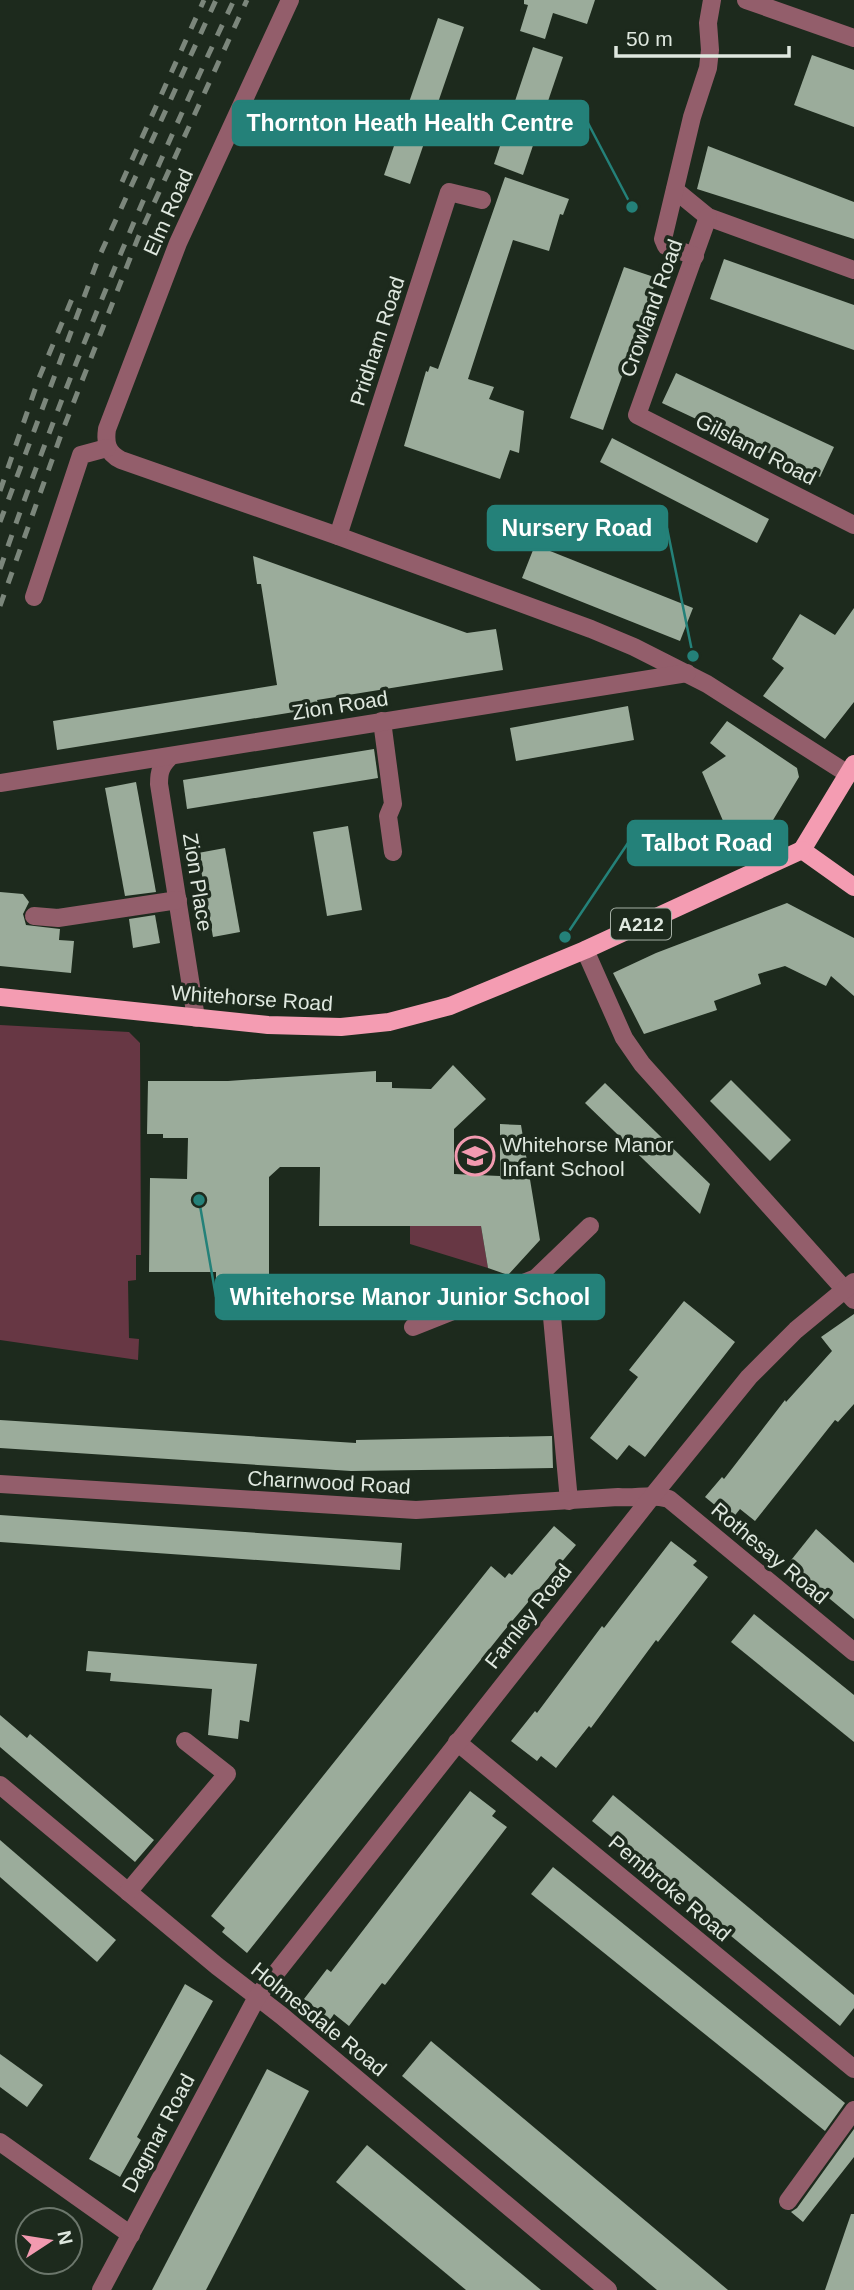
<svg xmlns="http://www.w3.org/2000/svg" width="854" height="2290" font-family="Helvetica,sans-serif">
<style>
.green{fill:#673744}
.building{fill:#9bac9b}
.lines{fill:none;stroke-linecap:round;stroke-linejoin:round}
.minor{stroke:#935e6b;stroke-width:18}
.major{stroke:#f49cb2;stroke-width:18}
.rail{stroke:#7b867b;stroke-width:5;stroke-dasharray:12 12;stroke-linecap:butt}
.labels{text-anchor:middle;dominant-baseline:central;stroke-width:7;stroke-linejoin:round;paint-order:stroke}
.shield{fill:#1d2a1d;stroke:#a5afa5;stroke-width:2}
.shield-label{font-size:19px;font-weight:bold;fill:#dfe8df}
.street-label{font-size:21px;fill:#dfe8df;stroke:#1d2a1d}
.poi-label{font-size:21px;fill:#dfe8df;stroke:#1d2a1d;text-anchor:start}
.leader{fill:none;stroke:#248179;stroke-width:2.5}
.callout-dot{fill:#248179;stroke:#1d2a1d;stroke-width:2.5}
.callout{fill:#248179;stroke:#248179;stroke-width:2.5}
.callout-label{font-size:23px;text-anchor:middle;font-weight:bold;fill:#fff}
</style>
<rect width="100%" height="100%" fill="#1d2a1d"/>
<g class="green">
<path d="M0 1025 129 1032 140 1043 141 1255H136V1280L128 1281 129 1338 139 1339 138 1360 0 1340Z"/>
<path d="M410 1226H481L488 1268 410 1244Z"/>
</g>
<g class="building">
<path d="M524 0H595L587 24 553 13 545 39 520 31 528 5 524 4Z"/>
<path d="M438 18 464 27 410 184 384 175Z"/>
<path d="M533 47 563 57 523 175 494 164Z"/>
<path d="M812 55 854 70V127L794 105Z"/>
<path d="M708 146 854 202V239L697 189Z"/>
<path d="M505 177 569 199 563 215 560 214 549 251 513 240 468 379 494 387 489 399 524 411 519 453 510 450 500 479 404 446 426 371 428 372 430 366 438 369Z"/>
<path d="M724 259 854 305V350L710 299Z"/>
<path d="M624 267 657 278 603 430 570 418Z"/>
<path d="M676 373 834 447 820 477 662 403Z"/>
<path d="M612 438 769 519 757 543 600 462Z"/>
<path d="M535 545 693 608 680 641 522 578Z"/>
<path d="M253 556 467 633 496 629 503 670 317 700 319 708 57 750 53 721 277 685 261 584H257Z"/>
<path d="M854 608V702L825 739 763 696 784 668 772 659 800 614 835 635Z"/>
<path d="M628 706 634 740 516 761 510 728Z"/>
<path d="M727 721 797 768 799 777 764 835 736 851 702 772 726 756 710 743Z"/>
<path d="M374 749 378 778 187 809 183 780Z"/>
<path d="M136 782 156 892 125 896 105 788Z"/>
<path d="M348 826 362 910 327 916 313 832Z"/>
<path d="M225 848 240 932 213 937 198 853Z"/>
<path d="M0 892 23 894 29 902 23 914 26 925 60 929 59 940 74 941 71 973 0 966Z"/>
<path d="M787 903 854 938V996L831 976 826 986 785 966 758 974 761 984 714 1001 717 1010 644 1034 613 973 656 953Z"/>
<path d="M155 915 160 943 133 948 129 919Z"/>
<path d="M453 1065 486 1099 454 1129V1174L500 1176V1124L521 1125 540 1240 508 1275 488 1268 481 1226H319L320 1167H280L269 1177V1279H216V1272H149L150 1178 187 1179 188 1138H163V1134H147L148 1081H228L376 1071V1082H392V1088L431 1089Z"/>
<path d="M731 1080 791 1140 770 1161 710 1101Z"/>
<path d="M605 1083 710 1184 700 1214 585 1103Z"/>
<path d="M684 1301 735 1342 645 1457 629 1445 617 1460 590 1438 638 1377 629 1370Z"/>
<path d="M854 1314V1404L838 1422 835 1420 755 1521 740 1509 732 1519 705 1497 722 1477 724 1479 785 1400 786 1402 832 1351 821 1337Z"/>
<path d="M0 1420 356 1443V1440L552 1436 553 1468 351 1471 0 1448Z"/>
<path d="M0 1515 402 1543 400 1570 0 1542Z"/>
<path d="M554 1526 576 1545 503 1632 247 1953 222 1932 225 1928 211 1916 491 1566 505 1578 509 1573 512 1575Z"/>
<path d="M816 1529 854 1563V1619L788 1564Z"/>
<path d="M671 1541 697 1561 693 1565 708 1577 658 1642 656 1640 591 1728 589 1726 556 1768 541 1756 537 1761 511 1741 535 1711 537 1713 602 1626 604 1628Z"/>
<path d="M754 1614 854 1695V1742L731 1642Z"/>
<path d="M88 1651 257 1664 249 1722 240 1720 238 1739 208 1735 212 1689 110 1681 111 1673 86 1671Z"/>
<path d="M0 1715 27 1738 30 1734 154 1840 135 1862 0 1747Z"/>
<path d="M470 1791 496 1811 492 1816 507 1827 385 1985 382 1983 349 2026 334 2014 330 2020 304 1999 327 1969 331 1972Z"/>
<path d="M613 1795 854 1995V2008L840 2026 592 1821Z"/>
<path d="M0 1840 116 1940 97 1962 0 1877Z"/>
<path d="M553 1867 845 2103 825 2131 531 1894Z"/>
<path d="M185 1984 213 2001 137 2137 141 2140 120 2177 89 2159Z"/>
<path d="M431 2041 728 2290H657L402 2076Z"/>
<path d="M0 2054 43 2085 27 2107 0 2087Z"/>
<path d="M267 2069 309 2091 206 2290H152Z"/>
<path d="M854 2129V2157L803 2222 791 2212 797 2208Z"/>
<path d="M367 2145 541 2290H466L336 2182Z"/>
<path d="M851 2214H854V2290H825Z"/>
</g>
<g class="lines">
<g class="minor">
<path d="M290 0 178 243 107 429C105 443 107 453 121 460L338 536 591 629 634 647 707 684 848 774"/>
<path d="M746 0 854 38"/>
<path d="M675 190 708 217 854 270"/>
<path d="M708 217 637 415 854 525"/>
<path d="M695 256 666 246 663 239 692 117 708 68 710 50 708 23 712 0"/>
<path d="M338 536 449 192 482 200"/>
<path d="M34 597 81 455 107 448"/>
<path d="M382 721 393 804 388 816 393 852"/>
<path d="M170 757C161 766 159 771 159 784L196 1018"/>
<path d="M0 783 687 673"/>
<path d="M34 916 58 918 178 900"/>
<path d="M585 950 624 1038 642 1064 854 1300"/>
<path d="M536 1278 552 1317 569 1501"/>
<path d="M413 1327 536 1278 590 1226"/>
<path d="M0 1484 416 1510 618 1497C637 1499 651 1493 669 1499L854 1652"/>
<path d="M457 1742 854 2069"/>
<path d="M0 1785 217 1966 282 2016 608 2290"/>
<path d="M128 1892 227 1774 185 1741"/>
<path d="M0 2142 131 2235"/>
<path d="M788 2201 854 2110"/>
<path d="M101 2290 257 1997 654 1494 749 1377 796 1330 854 1282"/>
</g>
<g class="major">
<path d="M802 850 854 764"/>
<path d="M802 850 854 887"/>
<path d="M0 997 268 1025 341 1027 389 1022 450 1006 479 994 585 950 802 850"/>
</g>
<g class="rail">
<path d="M122 182 204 0"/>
<path d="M0 491 39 378 74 294"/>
<path d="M0 522 99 257 216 0"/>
<path d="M0 569C67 375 146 186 234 0"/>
<path d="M0 606 62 432 138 238 247 0"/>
</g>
</g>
<defs>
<symbol id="school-ring" viewBox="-11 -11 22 22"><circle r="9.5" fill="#1d2a1d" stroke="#f29ab0" stroke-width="1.5"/><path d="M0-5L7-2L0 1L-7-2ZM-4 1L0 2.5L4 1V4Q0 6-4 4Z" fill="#f29ab0"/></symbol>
</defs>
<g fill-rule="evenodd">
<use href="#school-ring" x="453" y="1134" width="44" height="44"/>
</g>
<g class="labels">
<rect class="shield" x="611" y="908.5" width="60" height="31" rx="5"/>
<g class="shield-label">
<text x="641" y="924">A212</text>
</g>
<g class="street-label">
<text transform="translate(168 212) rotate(-66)">Elm Road</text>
<text transform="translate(651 308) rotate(-70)">Crowland Road</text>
<text transform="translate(377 341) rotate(-72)">Pridham Road</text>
<text transform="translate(756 449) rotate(27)">Gilsland Road</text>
<text transform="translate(340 705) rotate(-9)">Zion Road</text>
<text transform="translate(198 882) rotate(81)">Zion Place</text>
<text transform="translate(252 998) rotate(4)">Whitehorse Road</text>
<text transform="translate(329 1482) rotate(3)">Charnwood Road</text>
<text transform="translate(770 1553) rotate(40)">Rothesay Road</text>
<text transform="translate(528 1616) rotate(-52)">Farnley Road</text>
<text transform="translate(670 1888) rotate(40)">Pembroke Road</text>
<text transform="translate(319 2019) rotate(39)">Holmesdale Road</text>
<text transform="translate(158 2133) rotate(-62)">Dagmar Road</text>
</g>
<g class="poi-label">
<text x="502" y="1144">Whitehorse Manor<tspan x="502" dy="24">Infant School</tspan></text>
</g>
</g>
<path class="leader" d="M632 207L588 123M693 656L667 528M565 937L628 843M199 1200L216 1297"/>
<g class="callout-dot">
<circle cx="632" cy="207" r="7"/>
<circle cx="693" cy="656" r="7"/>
<circle cx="565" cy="937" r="7"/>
<circle cx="199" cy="1200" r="7"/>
</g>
<g class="callout">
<rect x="233" y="101" width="355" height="44" rx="7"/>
<rect x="488" y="506" width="179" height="44" rx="7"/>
<rect x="628" y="821" width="159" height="44" rx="7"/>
<rect x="216" y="1275" width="388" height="44" rx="7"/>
</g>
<g class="callout-label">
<text x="410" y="131">Thornton Heath Health Centre</text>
<text x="577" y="536">Nursery Road</text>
<text x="707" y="851">Talbot Road</text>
<text x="410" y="1305">Whitehorse Manor Junior School</text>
</g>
<g transform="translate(49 2241) rotate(78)"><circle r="33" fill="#1d2a1d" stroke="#6b766b" stroke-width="2"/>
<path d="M0-5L12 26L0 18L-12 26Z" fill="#f29ab0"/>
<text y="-10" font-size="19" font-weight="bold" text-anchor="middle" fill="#dfe8df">N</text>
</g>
<path d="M616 46v10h173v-10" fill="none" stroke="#dfe8df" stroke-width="3.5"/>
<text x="626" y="46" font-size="21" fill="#dfe8df" stroke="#1d2a1d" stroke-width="5" paint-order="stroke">50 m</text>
</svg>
